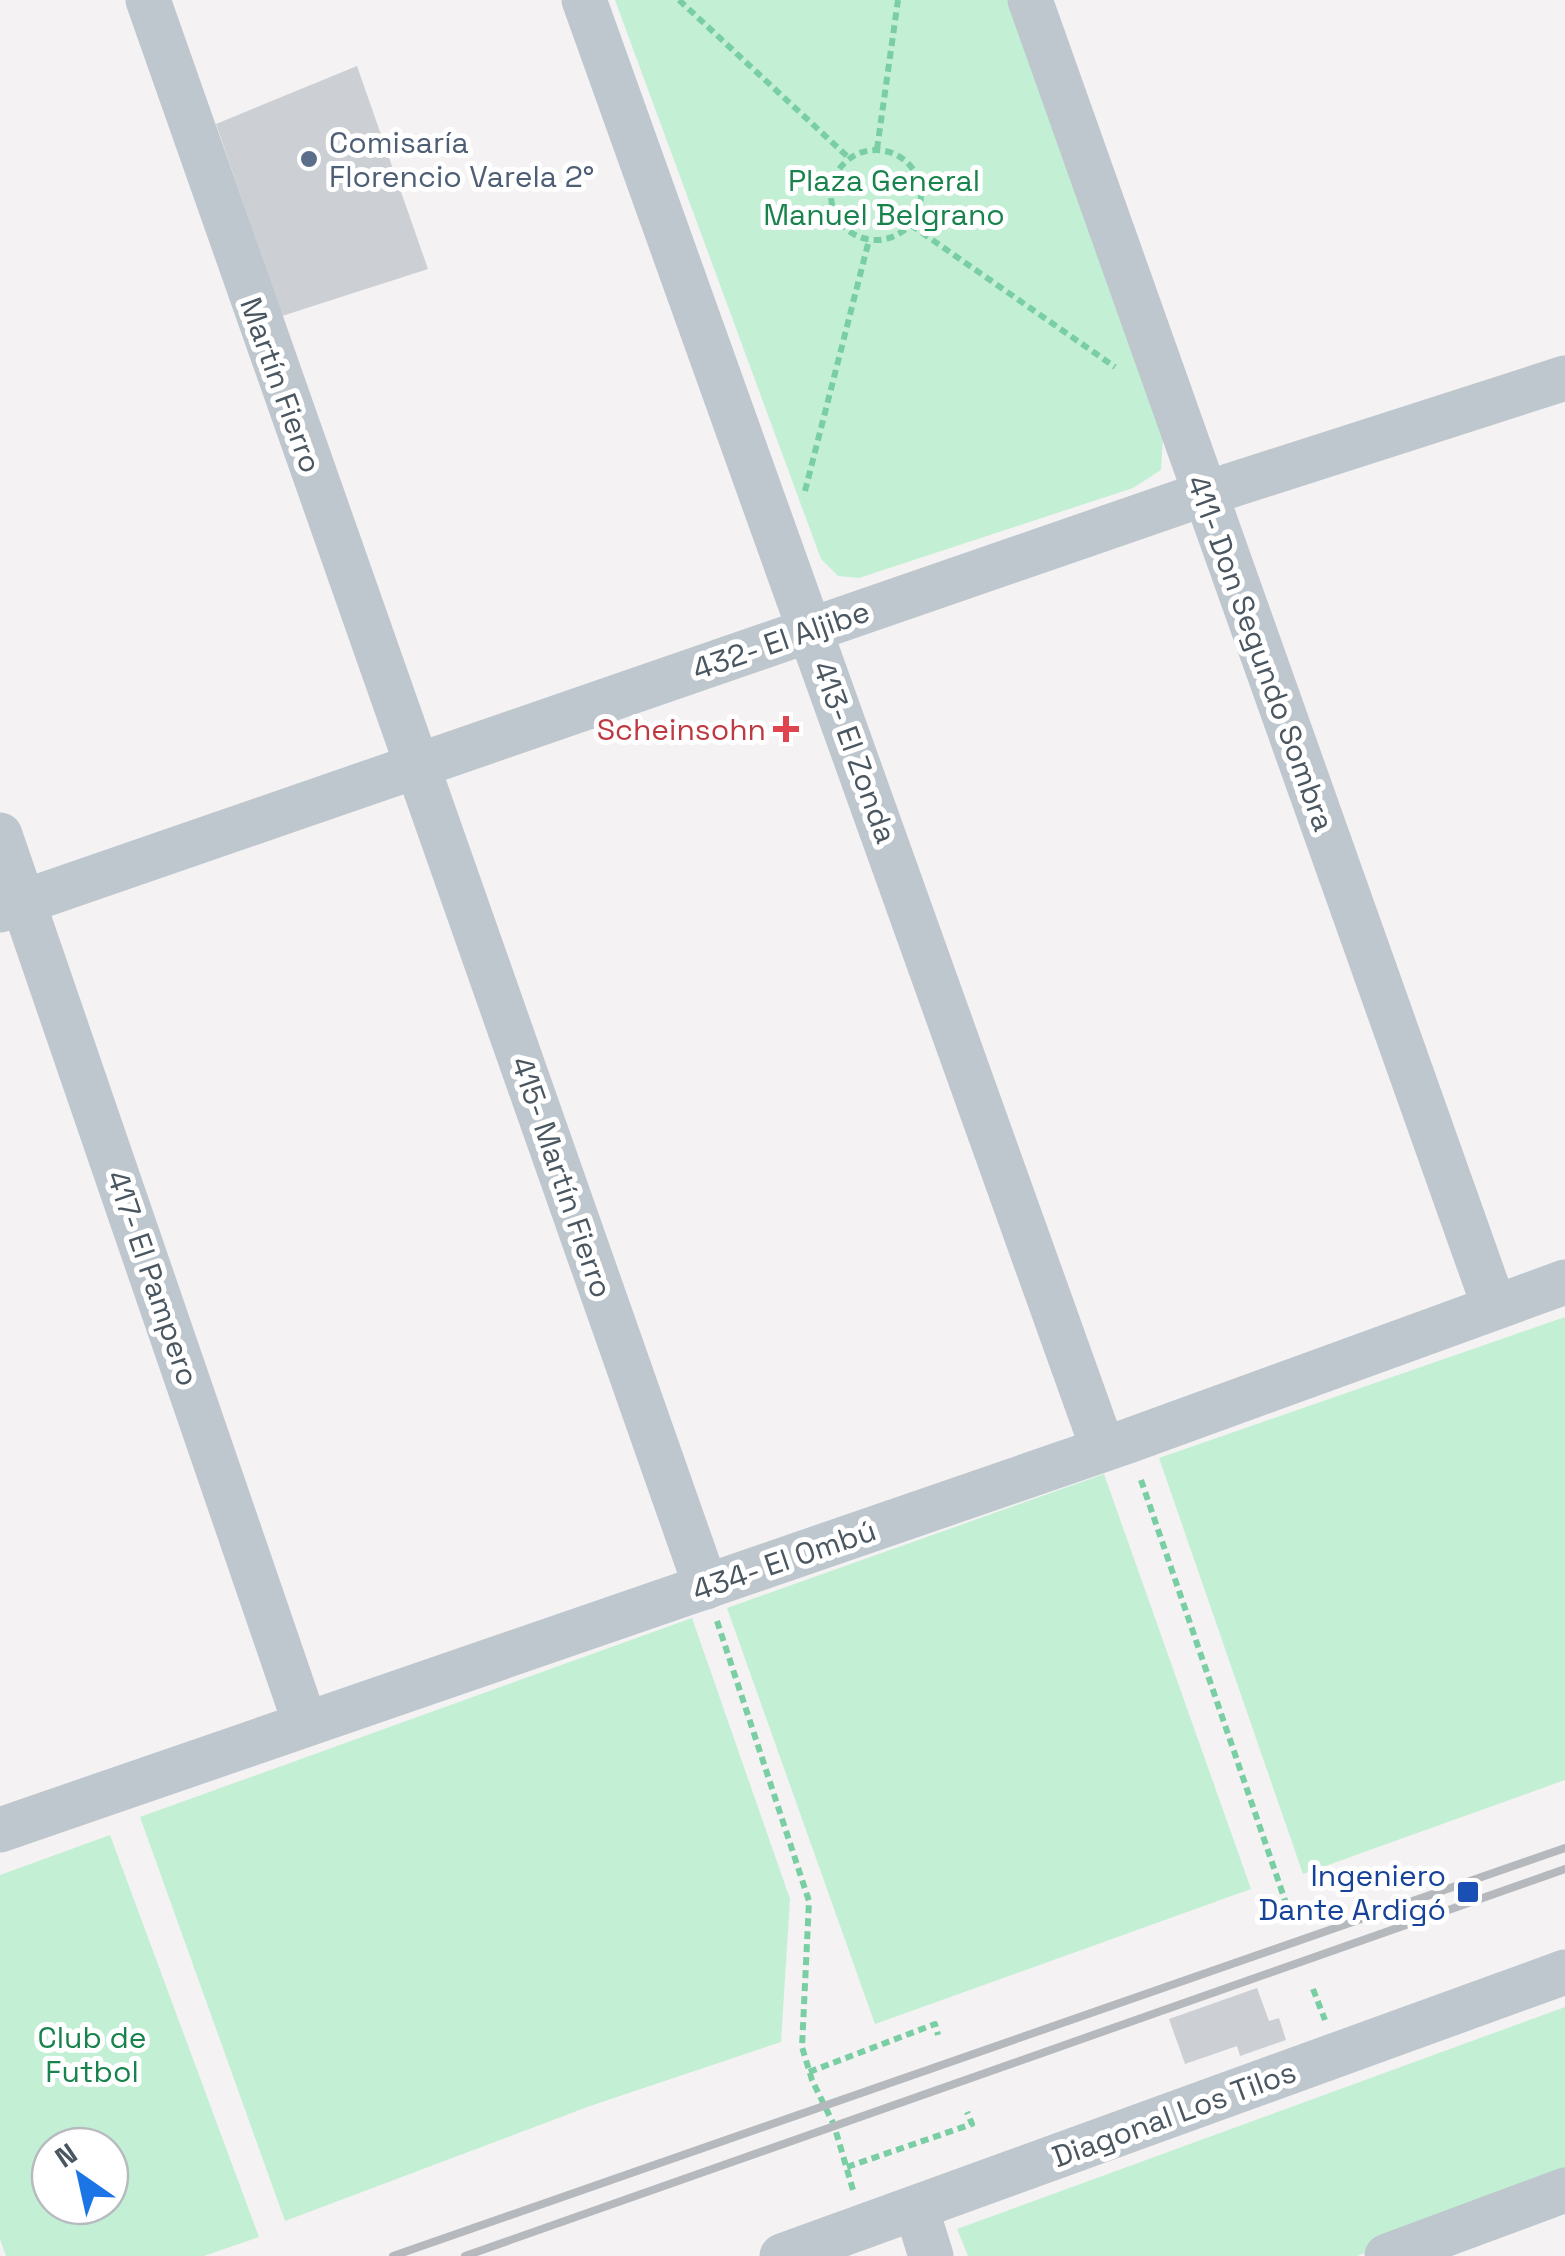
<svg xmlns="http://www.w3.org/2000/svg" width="1565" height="2256" font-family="'Space Grotesk',sans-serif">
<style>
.green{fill:#c3f0d4;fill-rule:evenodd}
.building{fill:#cccfd4}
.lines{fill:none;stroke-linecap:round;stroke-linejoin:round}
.path{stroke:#7acea4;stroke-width:6;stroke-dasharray:8 5;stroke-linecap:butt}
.minor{stroke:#bec7ce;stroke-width:45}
.rail{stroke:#b5b8bc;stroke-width:8}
.service-dot{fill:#5c6f8a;stroke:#fff;stroke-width:4}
.health-dot{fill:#e0444e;stroke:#fff;stroke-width:4}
.transit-dot{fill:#1a4fb4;stroke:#fff;stroke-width:4}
.labels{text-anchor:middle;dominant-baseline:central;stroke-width:10;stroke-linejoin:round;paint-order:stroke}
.service-label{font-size:30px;fill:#4e5e75;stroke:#fff;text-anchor:start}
.park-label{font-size:30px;fill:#18834d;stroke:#fff}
.street-label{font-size:30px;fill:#4a5660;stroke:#fff}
.health-label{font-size:30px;fill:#be3a42;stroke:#fff;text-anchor:end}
.transit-label{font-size:30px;fill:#164399;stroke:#fff;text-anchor:end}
</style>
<rect width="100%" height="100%" fill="#f4f2f2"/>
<g class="green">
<path d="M615 0H1008L1163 438 1161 470 1133 488 859 578 838 576 821 559Z"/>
<path d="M1565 1317V1780L1303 1874 1159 1458Z"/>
<path d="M1104 1474 1251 1889 875 2024 727 1608Z"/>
<path d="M692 1618 790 1899 781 2042 590 2106 285 2221 140 1817Z"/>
<path d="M110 1835 259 2237 204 2256H6L0 2239V1875ZM50 2146H110V2206H50Z"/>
<path d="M1565 2007V2179L1357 2256H968L957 2229Z"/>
</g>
<g class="building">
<path d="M357 66 428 269 282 316 216 124Z"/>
<path d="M1257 1988 1269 2021 1279 2018 1286 2040 1240 2056 1237 2046 1185 2064 1169 2019Z"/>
</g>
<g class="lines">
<g class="path">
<path d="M679 0 849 158"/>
<path d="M877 149 898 0"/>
<circle cx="876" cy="195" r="45"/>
<path d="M911 225 1115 367"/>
<path d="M805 491 869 240"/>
<path d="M1141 1480 1289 1912"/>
<path d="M717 1621 809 1901 802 2047 812 2080 834 2125 853 2190"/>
<path d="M1313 1989 1325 2020"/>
<path d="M809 2072 935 2024 938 2035"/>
<path d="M847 2167 972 2124 967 2112"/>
</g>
<g class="minor">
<path d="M148 0 706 1587"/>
<path d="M584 0 1103 1449"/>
<path d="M1030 0 1494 1306"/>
<path d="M0 835 305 1723"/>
<path d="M0 910 1204 494 1565 378"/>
<path d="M0 1830 1128 1441 1565 1282"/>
<path d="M916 2208 931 2256"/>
<path d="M782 2256 1565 1972"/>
<path d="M1387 2256 1565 2190"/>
</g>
<g class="rail">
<path d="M393 2256 1565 1848"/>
<path d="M465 2256 1565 1869"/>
</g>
</g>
<circle class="service-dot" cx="309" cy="159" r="10"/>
<path class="health-dot" d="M781 714h10v10h10v10h-10v10h-10v-10h-10v-10h10z"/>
<rect class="transit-dot" x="1456" y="1880" width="24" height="24" rx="5"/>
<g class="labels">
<g class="service-label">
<text x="329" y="142">Comisaría<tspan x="329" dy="34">Florencio Varela 2°</tspan></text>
</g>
<g class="park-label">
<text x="884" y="180">Plaza General<tspan x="884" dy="34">Manuel Belgrano</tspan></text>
<text x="92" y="2037">Club de<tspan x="92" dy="34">Futbol</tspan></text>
</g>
<g class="street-label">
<text transform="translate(281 385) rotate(70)">Martín Fierro</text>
<text transform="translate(781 640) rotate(-19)">432- El Aljibe</text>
<text transform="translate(1261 653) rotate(70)">411- Don Segundo Sombra</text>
<text transform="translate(855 752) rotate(70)">413- El Zonda</text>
<text transform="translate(562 1177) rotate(71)">415- Martín Fierro</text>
<text transform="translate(153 1278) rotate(71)">417- El Pampero</text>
<text transform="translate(784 1560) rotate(-19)">434- El Ombú</text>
<text transform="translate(1174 2114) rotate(-20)">Diagonal Los Tilos</text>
</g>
<g class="health-label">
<text x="766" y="729">Scheinsohn</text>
</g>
<g class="transit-label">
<text x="1446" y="1875">Ingeniero<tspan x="1446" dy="34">Dante Ardigó</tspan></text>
</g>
</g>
<g transform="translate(80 2176) rotate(326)"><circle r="48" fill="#ffffff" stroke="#b7bbbf" stroke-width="2.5"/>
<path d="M0-8L18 38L0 25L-18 38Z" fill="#1c75e5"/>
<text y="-15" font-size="28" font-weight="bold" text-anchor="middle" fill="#4a5660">N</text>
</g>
</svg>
